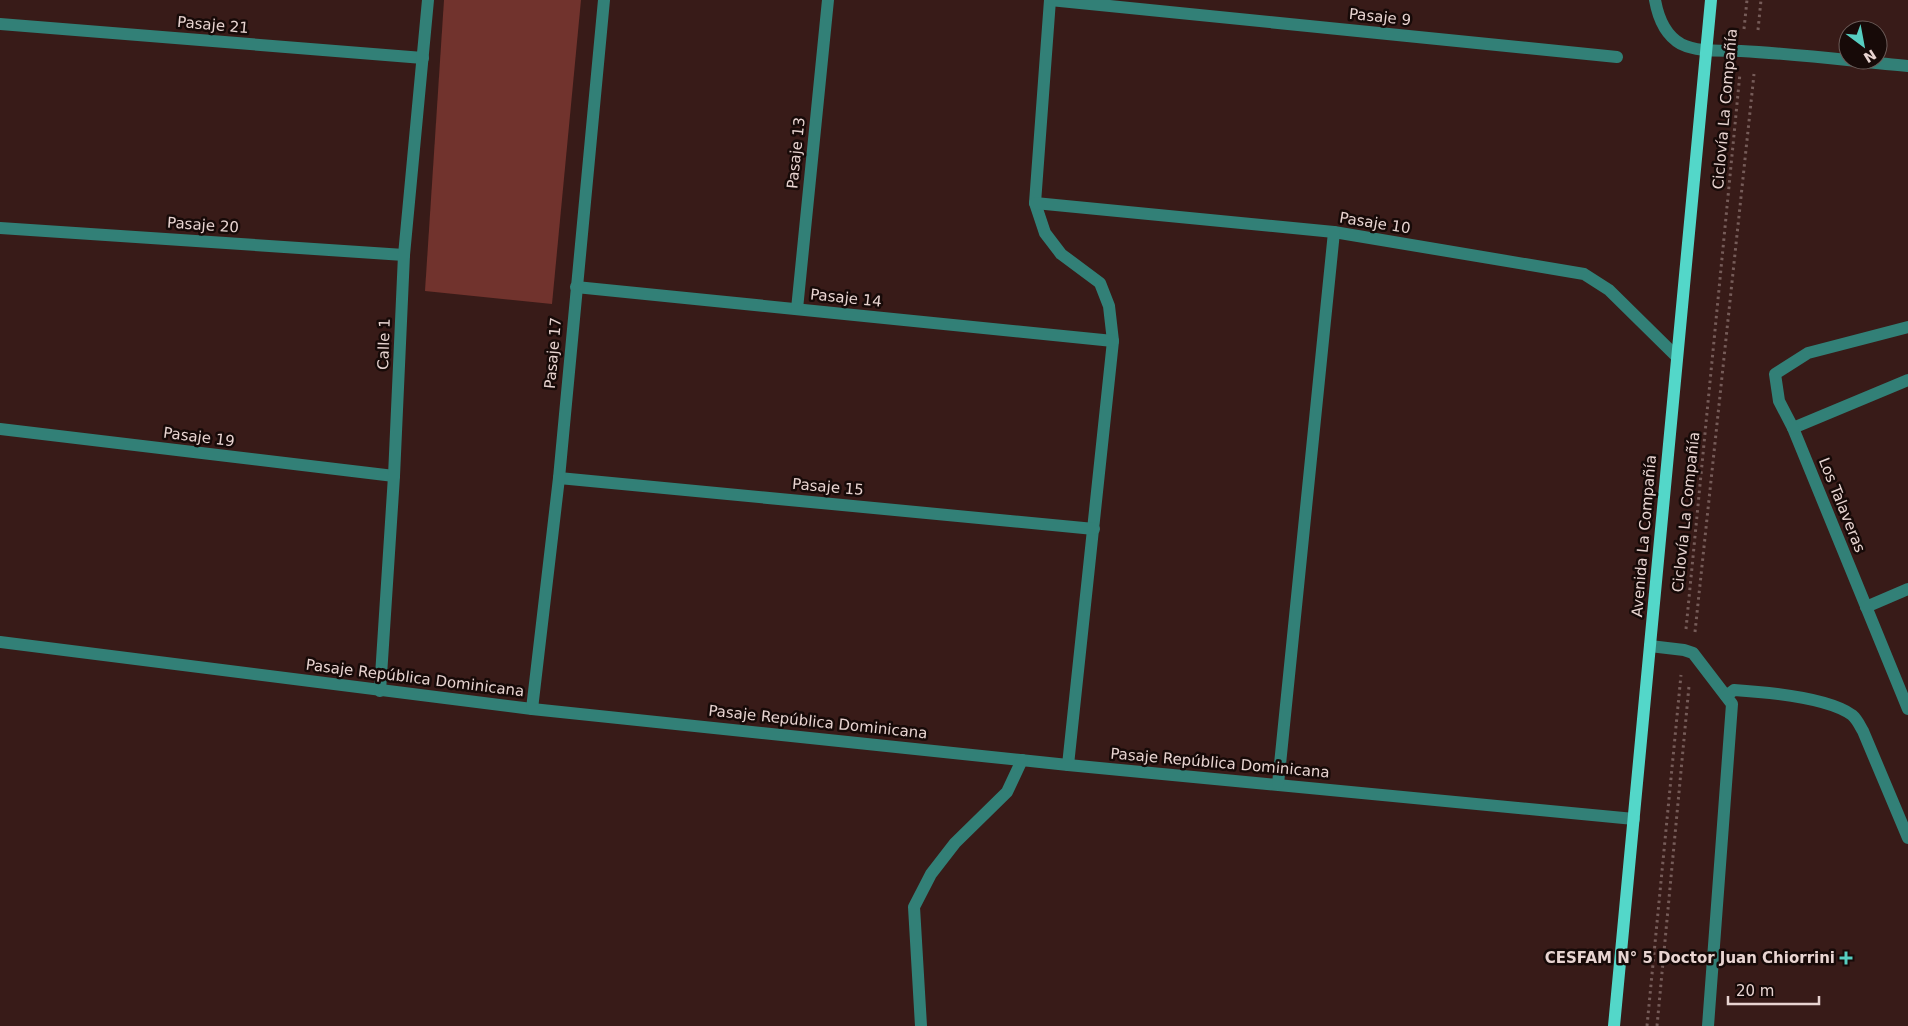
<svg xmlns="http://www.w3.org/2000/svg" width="1908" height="1026" font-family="'DejaVu Sans',sans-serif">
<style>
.green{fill:#71332d}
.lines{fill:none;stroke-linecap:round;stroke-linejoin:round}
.path{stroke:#765c59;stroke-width:3;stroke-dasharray:2.5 4;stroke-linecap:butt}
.minor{stroke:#328077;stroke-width:12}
.major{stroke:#53d7c9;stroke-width:12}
.poi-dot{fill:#57cec1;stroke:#170a08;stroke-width:2}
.labels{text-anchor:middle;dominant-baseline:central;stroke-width:5;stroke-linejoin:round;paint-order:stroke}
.street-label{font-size:15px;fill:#e8d4d1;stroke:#170a08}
.poi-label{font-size:15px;font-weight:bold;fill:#e8d4d1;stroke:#170a08;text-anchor:end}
</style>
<rect width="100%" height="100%" fill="#381b18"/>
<path class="green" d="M444 0H581L552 304 425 291Z"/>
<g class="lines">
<g class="path">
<path d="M1744 29 1747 0"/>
<path d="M1758 30 1761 0"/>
<path d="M1686 629 1740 73"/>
<path d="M1695 632 1754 74"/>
<path d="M1647 1026 1681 675"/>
<path d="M1657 1026 1689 686"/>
</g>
<g class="minor">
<path d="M1050 0 1035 203 1045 233 1061 254 1100 283 1109 306 1113 341 1068 765"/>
<path d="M1050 0 1617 57"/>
<path d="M1655 0C1658 17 1665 35 1681 44 1699 53 1722 50 1741 51 1797 54 1853 61 1908 66"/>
<path d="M0 24 423 58"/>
<path d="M1035 203 1334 232 1584 274 1609 290 1677 357"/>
<path d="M0 228 404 255"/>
<path d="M576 287 1113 341"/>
<path d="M797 309 828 0"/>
<path d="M1908 380 1793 428 1908 709"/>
<path d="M1793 428 1779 401 1775 374 1808 353 1908 327"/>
<path d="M0 429 394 476"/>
<path d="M559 478 1094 529"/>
<path d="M1866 607 1908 589"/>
<path d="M0 642 532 709 1068 765 1634 819"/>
<path d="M1650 646 1684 650 1693 653 1732 704 1708 1026"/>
<path d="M380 691 394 476 404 255 428 0"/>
<path d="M1726 696 1734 690C1765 692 1827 697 1852 715 1857 719 1860 726 1863 731L1908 838"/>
<path d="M532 709 559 478 604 0"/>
<path d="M1278 784 1334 232"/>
<path d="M921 1026 914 907 931 874 955 843 1007 792 1022 760"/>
</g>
<path class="major" d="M1614 1026 1711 0"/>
</g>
<path class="poi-dot" d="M1843.5 950.5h5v5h5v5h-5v5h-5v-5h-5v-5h5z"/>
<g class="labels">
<g class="street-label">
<text transform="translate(1380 17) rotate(6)">Pasaje 9</text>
<text transform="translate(213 25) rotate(5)">Pasaje 21</text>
<text transform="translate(1725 109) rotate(-85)">Ciclovía La Compañía</text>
<text transform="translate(796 153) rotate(-84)">Pasaje 13</text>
<text transform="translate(1375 223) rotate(9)">Pasaje 10</text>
<text transform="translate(203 225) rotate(4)">Pasaje 20</text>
<text transform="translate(846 298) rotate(6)">Pasaje 14</text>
<text transform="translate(384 344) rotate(-88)">Calle 1</text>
<text transform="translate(553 353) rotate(-85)">Pasaje 17</text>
<text transform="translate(199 437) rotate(7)">Pasaje 19</text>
<text transform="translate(828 487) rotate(5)">Pasaje 15</text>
<text transform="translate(1842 505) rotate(68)">Los Talaveras</text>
<text transform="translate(1686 512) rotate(-84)">Ciclovía La Compañía</text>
<text transform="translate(1644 536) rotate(-85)">Avenida La Compañía</text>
<text transform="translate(415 678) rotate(7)">Pasaje República Dominicana</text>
<text transform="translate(818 722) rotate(6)">Pasaje República Dominicana</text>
<text transform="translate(1220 763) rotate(5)">Pasaje República Dominicana</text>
</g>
<g class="poi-label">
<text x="1835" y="958">CESFAM N° 5 Doctor Juan Chiorrini</text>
</g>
</g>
<g transform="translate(1863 45) rotate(148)"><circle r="24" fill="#170a08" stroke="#6b5b58"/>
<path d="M0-4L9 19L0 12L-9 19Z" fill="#57cec1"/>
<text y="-8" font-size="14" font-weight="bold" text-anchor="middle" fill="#e8d4d1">N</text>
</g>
<path d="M1728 996v8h91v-8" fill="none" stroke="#e8d4d1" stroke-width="2.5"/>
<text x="1736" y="996" font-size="15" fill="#e8d4d1" stroke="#170a08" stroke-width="4" paint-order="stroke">20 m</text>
</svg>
